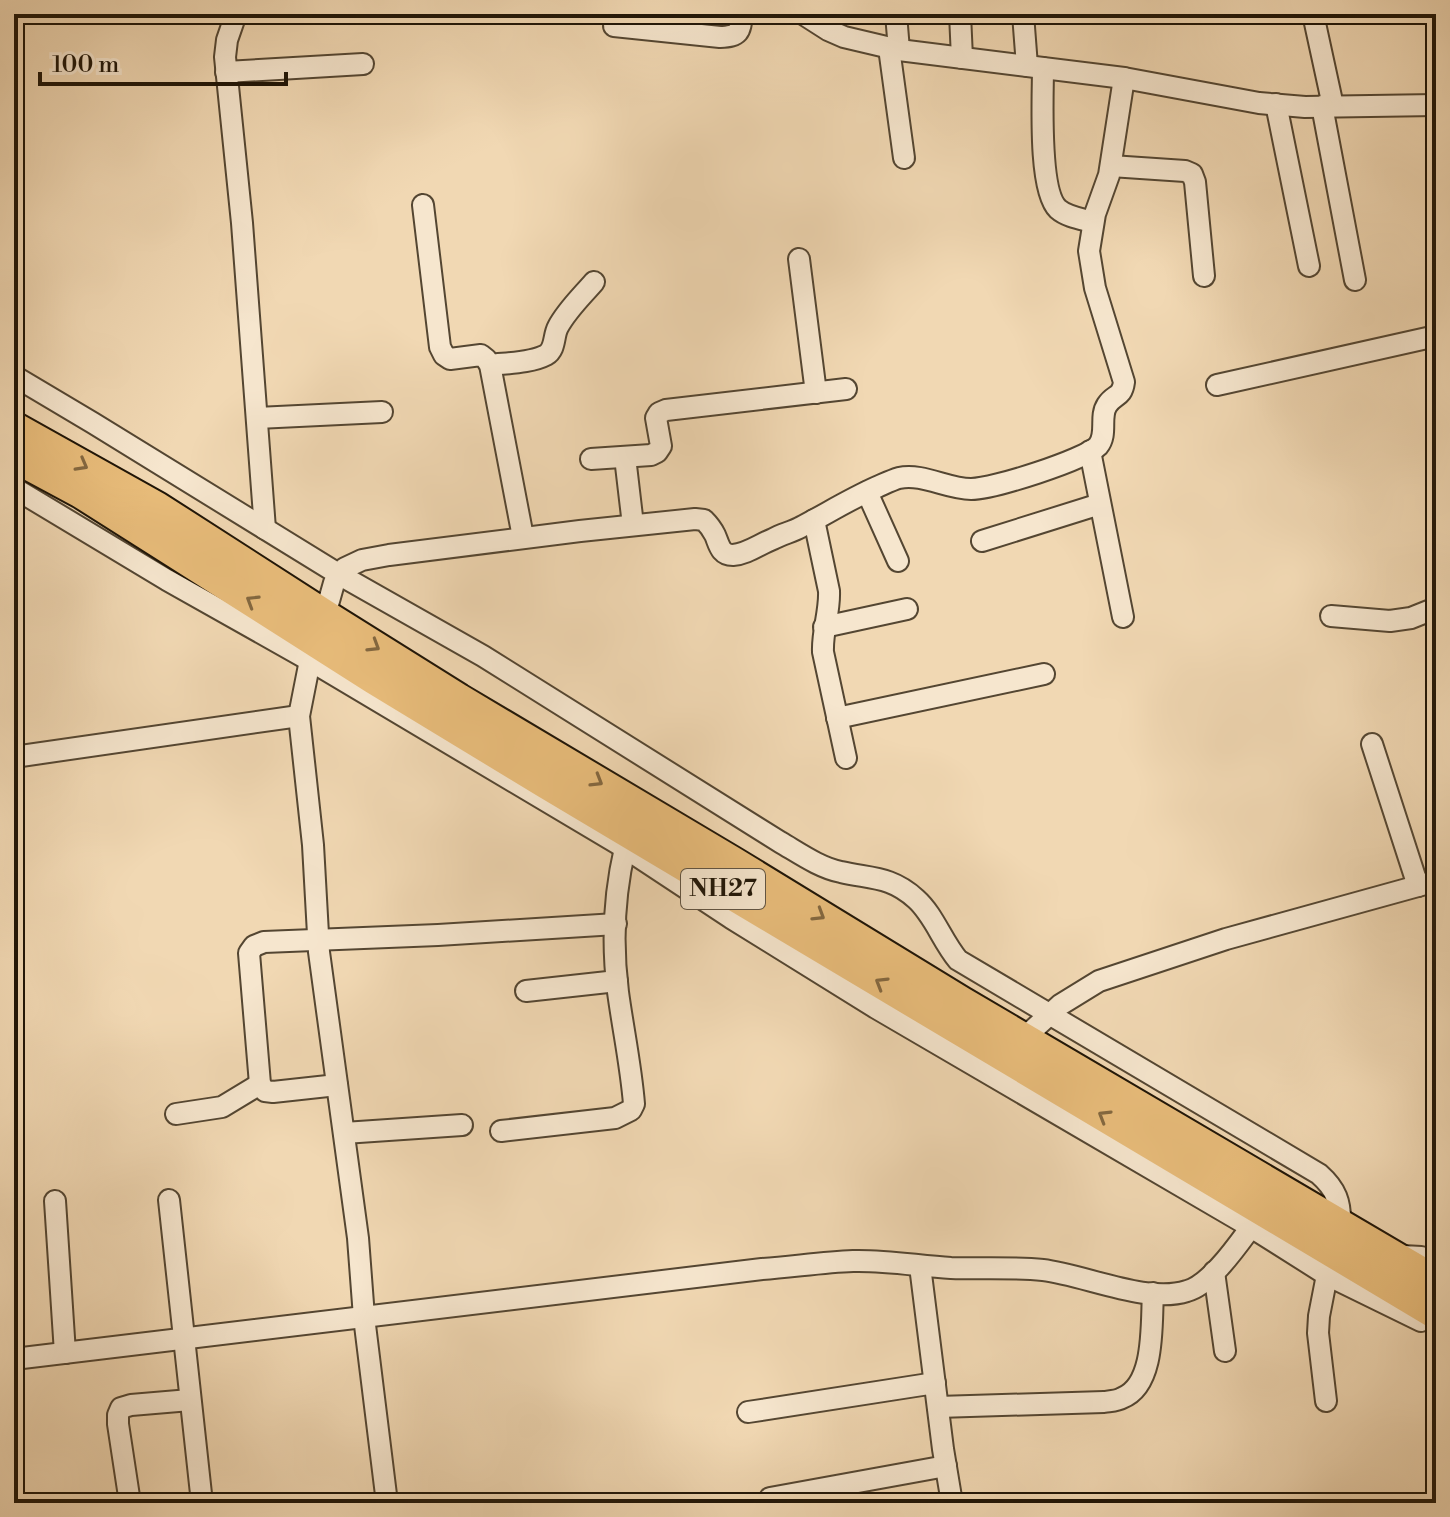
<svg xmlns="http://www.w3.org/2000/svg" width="1450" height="1517" font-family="'Libre Bodoni',serif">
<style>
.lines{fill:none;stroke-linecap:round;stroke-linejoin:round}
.minor-casing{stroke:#544632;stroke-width:24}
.highway-casing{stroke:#1f1507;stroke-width:34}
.minor{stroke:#f6e6ce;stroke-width:20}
.highway{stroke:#e8bc7a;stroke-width:30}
.oneway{stroke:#846840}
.labels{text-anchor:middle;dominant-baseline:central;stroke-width:6;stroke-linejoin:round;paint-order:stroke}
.shield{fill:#f6e6ce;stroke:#605443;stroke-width:2}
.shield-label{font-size:24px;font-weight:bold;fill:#1f1507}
</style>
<rect width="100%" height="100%" fill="#f1d8b3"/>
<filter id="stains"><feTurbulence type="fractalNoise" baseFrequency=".0025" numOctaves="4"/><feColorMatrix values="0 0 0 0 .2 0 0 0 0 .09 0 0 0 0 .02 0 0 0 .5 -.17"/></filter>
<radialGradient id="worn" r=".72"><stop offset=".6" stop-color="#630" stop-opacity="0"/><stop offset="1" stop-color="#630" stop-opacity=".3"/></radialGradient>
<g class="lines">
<defs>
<g id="minor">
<path d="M236 14 227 40 225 57 242 223 265 529"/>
<path d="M803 14 828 30 844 37 899 50 1124 78 1259 103 1305 107 1436 105"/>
<path d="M896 14 899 50"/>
<path d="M960 14 962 58"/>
<path d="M1023 14 1027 66"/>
<path d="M1313 14 1333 106"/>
<path d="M614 26 720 37C740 36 740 32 742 14"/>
<path d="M889 48 904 158"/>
<path d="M1043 68C1043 97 1038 190 1058 209 1067 217 1082 219 1093 222"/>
<path d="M226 72 363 64"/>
<path d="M1276 104 1309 266"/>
<path d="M1322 106 1355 280"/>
<path d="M1111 166 1185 171 1192 174 1195 182 1204 276"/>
<path d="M423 205 440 347 444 355 450 359 481 355 486 359 490 365 523 537"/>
<path d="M799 259 816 393"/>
<path d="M490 365C507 363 531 363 546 355 556 349 553 336 558 327 567 310 582 296 594 282"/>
<path d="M14 376 93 423 340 575 483 656 780 842C799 853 820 868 841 872 871 879 891 876 916 899 934 915 942 941 958 960L1319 1174C1336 1189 1341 1202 1340 1225"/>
<path d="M1217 385 1436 336"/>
<path d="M257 418 382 412"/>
<path d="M1090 451 1123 617"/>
<path d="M625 457 633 525"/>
<path d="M591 459 651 455 657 452 661 446 656 418 659 413 666 410 846 389"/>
<path d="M14 488 167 580 309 660 625 848 731 918 876 1008 1251 1227 1327 1275 1421 1321"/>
<path d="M867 492 898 561"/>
<path d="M814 520 829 591C830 612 822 631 823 652L846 758"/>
<path d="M982 541 1100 504"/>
<path d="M1331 616 1390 621 1411 618 1436 608"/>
<path d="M824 627 907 609"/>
<path d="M837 718 1044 674"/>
<path d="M1372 744 1418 886"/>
<path d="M14 757 299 716"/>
<path d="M526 991 617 981"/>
<path d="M1024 1038 1060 1005 1099 981 1226 939 1436 881"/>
<path d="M337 1085 273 1092 265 1091 260 1084 249 953 254 946 264 942 438 935 616 924"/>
<path d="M176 1114 222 1107 260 1084"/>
<path d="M501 1131 615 1118 631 1110 634 1104C631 1066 623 1029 618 992 612 945 614 895 625 848"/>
<path d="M344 1133 462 1125"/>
<path d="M169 1200 202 1503"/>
<path d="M55 1201 65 1353"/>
<path d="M1403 1256 1421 1257 1436 1261"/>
<path d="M920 1266 943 1449 952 1503"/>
<path d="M1214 1272 1225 1351"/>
<path d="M14 1359 762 1269C792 1267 823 1262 853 1261 886 1260 918 1266 951 1268 981 1269 1012 1267 1043 1270 1085 1275 1147 1304 1187 1291 1210 1285 1237 1246 1251 1227"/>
<path d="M1326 1401 1318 1333 1319 1316 1327 1275"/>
<path d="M938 1407 1104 1402C1110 1401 1117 1401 1122 1398 1156 1385 1151 1322 1153 1293"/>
<path d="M748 1412 935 1383"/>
<path d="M770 1498 946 1466"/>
<path d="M130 1503 118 1424V1415L121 1408 131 1405 190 1400"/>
<path d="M387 1503 364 1317 358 1238 319 952 313 845 299 716 314 640 325 615 334 583 345 568 362 560 389 555 580 531 695 519 704 520C708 524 712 529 715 535 719 544 720 555 733 555 747 554 760 544 773 539 782 534 792 532 801 527 826 514 850 499 877 487 884 484 892 480 899 478 923 473 947 489 971 489 993 489 1084 460 1098 446 1108 434 1099 417 1107 405 1114 394 1122 398 1124 382L1095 288 1089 251 1095 214 1109 175 1124 78"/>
</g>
<g id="highway">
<path d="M14 427 157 507 325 615 459 699 733 862 962 1002 1436 1281"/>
<path d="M14 457 81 493 374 679 545 783 1436 1314"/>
</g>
</defs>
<use href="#minor" class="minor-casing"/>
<use href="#highway" class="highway-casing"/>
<use href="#minor" class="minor"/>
<use href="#highway" class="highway"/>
</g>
<defs><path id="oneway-chevron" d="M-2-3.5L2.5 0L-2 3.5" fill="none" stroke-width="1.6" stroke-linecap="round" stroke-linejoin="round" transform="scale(2)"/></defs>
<g class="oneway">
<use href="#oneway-chevron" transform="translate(82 465) rotate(29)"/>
<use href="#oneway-chevron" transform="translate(252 601) rotate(-148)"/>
<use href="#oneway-chevron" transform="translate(374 646) rotate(32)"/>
<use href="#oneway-chevron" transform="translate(597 781) rotate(31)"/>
<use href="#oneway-chevron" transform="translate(819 915) rotate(32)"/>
<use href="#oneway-chevron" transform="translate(881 983) rotate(-149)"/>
<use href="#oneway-chevron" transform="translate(1104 1116) rotate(-149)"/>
</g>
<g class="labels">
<rect class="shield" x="681" y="869" width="84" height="40" rx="6"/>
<g class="shield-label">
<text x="723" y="889">NH27</text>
</g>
</g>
<rect width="1450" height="1517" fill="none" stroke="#f1d8b3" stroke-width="48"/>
<rect x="16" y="16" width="1418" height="1485" fill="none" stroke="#1f1507" stroke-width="4"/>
<rect x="24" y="24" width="1402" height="1469" fill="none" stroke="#1f1507" stroke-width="2"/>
<path d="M40 72v12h246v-12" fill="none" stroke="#1f1507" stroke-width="4"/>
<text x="52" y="72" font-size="24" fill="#1f1507" stroke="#f6e6ce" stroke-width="6" paint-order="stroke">100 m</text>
<rect width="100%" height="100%" filter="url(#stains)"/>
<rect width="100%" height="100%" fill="url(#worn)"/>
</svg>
